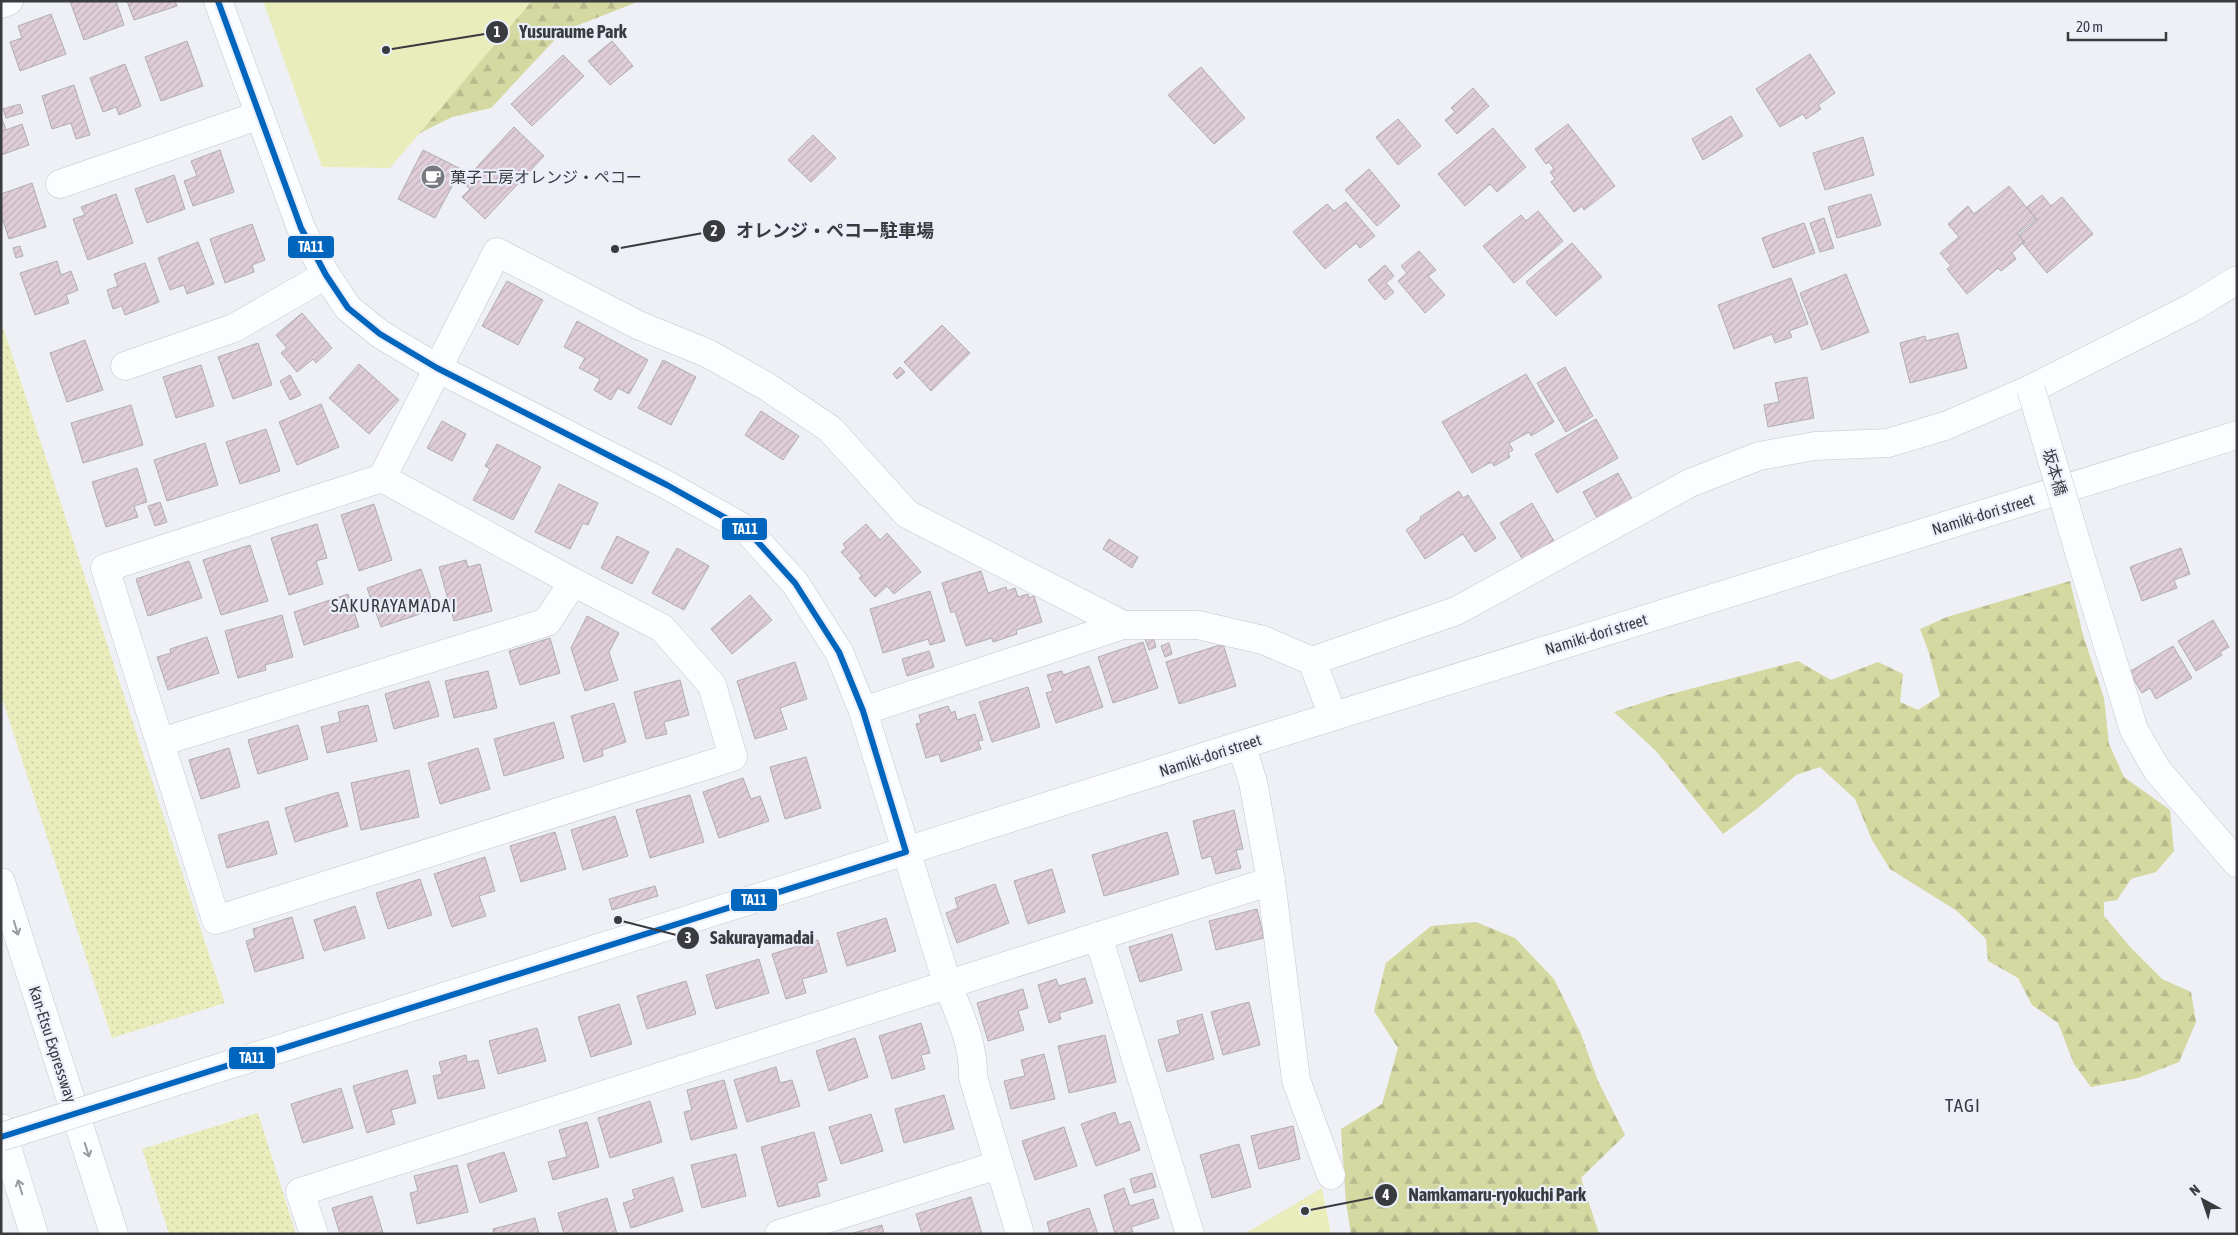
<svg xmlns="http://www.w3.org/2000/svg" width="2238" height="1235" font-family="'Asap Condensed','Noto Sans JP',sans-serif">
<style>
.grass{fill:url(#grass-dots)}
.forest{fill:url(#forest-firs)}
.park{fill:#e9edbc}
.building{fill:url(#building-hatch);stroke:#afaeb1}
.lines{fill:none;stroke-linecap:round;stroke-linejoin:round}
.minor-casing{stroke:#c5c6cb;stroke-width:29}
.highway-casing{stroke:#c5c6cb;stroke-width:29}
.minor{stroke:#fcfdfe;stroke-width:28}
.highway{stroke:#fcfdfe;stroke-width:28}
.minor-bridge-casing{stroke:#c5c6cb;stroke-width:29;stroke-linecap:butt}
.minor-bridge{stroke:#fcfdfe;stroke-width:28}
.bus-1-casing{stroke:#ebeffa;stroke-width:10}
.bus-1{stroke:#0065bd;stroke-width:6}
.oneway{stroke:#9a9c9e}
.labels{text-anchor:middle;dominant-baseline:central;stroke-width:4.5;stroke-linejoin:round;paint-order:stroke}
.poi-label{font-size:16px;fill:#393b3f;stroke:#ebeffa;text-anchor:start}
.street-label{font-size:16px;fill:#393b3f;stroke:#ebeffa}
.neighbourhood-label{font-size:18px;letter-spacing:1px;fill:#393b3f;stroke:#ebeffa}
.quarter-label{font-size:19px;letter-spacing:1px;fill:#393b3f;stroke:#ebeffa}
.leader{fill:none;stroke:#393b3f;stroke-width:2}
.callout-dot{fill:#393b3f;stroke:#ebeffa;stroke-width:2}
.mark-label{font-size:15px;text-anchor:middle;font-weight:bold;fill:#fff}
.callout-label{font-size:18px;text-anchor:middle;font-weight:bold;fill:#393b3f;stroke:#ebeffa;stroke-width:4.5;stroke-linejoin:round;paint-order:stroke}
.line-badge{stroke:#ebeffa;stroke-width:2}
.badge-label{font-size:14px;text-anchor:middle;font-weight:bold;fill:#fff}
</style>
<defs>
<pattern id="grass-dots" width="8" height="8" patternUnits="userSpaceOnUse" patternTransform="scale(1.25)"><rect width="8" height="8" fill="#e9edbc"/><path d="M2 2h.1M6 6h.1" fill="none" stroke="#c9cca3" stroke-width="1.8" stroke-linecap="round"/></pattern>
<pattern id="forest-firs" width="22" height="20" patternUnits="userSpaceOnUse" patternTransform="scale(1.25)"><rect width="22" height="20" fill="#d4d8a1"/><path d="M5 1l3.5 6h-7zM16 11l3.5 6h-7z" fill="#b7ba8c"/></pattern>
<pattern id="building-hatch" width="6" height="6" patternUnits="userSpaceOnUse" patternTransform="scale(1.25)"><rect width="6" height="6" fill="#dfcdd8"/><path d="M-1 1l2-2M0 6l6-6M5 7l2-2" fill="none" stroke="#c0b1ba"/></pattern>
</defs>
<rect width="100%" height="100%" fill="#eef0f6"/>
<g class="grass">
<path d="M1 321 225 1003 112 1038 1 695Z"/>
<path d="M258 1113 296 1234H169L142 1149Z"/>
</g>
<g class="forest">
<path d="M369 1H640L563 31 491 108 452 117 376 155Z"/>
<path d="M2070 581 2083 635 2104 698 2109 744 2124 777 2170 810 2174 851 2156 872 2131 879 2117 900 2104 902V916L2132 949 2162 979 2191 992 2196 1022 2179 1062 2138 1078 2091 1087 2074 1064 2058 1023 2032 1005 2018 978 1988 961 1986 939 1957 911 1890 869 1872 840 1855 799 1820 767 1796 775 1758 808 1723 834 1656 751 1614 712 1667 695 1798 661 1831 680 1878 662 1903 674 1900 702 1918 710 1940 696 1929 653 1920 629 1947 617Z"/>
<path d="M1476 922 1515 938 1554 979 1581 1034 1598 1081 1625 1135 1581 1178 1599 1234H1351L1346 1203 1341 1129 1382 1104 1398 1048 1374 1011 1386 963 1431 926Z"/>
</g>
<g class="park">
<path d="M263 1H532L390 168 322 167Z"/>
<path d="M1322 1188 1331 1234H1244Z"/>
</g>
<g class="building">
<path d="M70 1H116L124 25 84 40Z"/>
<path d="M127 1H175L177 6 134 20Z"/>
<path d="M51 14 66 54 20 71 10 42 22 38 18 26Z"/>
<path d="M187 41 203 86 161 101 145 57Z"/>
<path d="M612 41 633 66 610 85 588 61Z"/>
<path d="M1810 54 1835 93 1818 105 1821 109 1806 119 1803 114 1780 127 1756 89Z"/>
<path d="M563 55 584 76 532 126 511 104Z"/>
<path d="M125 64 141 106 119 115 116 107 103 112 90 78Z"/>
<path d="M1201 67 1245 118 1214 144 1168 95Z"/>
<path d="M74 85 90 135 76 139 71 123 52 129 42 96Z"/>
<path d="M1473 88 1489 106 1457 134 1445 120 1455 112 1451 108Z"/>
<path d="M20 104 23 113 6 118 3 109Z"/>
<path d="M1 116 6 130 22 124 29 145 1 155Z"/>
<path d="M1731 116 1743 136 1703 160 1692 139Z"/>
<path d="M1398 119 1421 146 1398 165 1376 137Z"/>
<path d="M1568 124 1615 186 1584 210 1582 206 1574 212 1551 182 1555 179 1550 172 1554 169 1549 162 1546 164 1535 149Z"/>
<path d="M514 127 544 156 485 219 462 197 470 189 463 182Z"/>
<path d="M1493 128 1526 167 1497 192 1490 184 1465 206 1438 174Z"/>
<path d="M813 135 836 158 811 182 788 160Z"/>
<path d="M1863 137 1874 175 1825 190 1813 153Z"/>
<path d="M220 150 234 192 193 206 184 181 197 176 191 161Z"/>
<path d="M423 150 461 169 435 218 398 199Z"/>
<path d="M1369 169 1400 206 1377 226 1345 190Z"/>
<path d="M174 175 185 209 147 223 135 189Z"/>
<path d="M32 183 46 227 9 239 1 215V194Z"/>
<path d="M2009 186 2036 219 2017 234 2024 242 2012 253 2016 259 2001 271 1998 268 1967 294 1947 269 1951 266 1940 253 1959 237 1948 224 1968 206 1974 214Z"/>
<path d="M116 194 133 243 88 260 73 219 85 215 81 207Z"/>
<path d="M1871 194 1881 225 1837 238 1828 207Z"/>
<path d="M2042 195 2051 206 2062 197 2093 234 2047 273 2023 244 2025 243 2019 235 2037 220 2027 207Z"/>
<path d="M1346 202 1375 236 1360 248 1356 243 1325 269 1293 232 1327 204 1334 211Z"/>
<path d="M1538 211 1563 241 1514 283 1483 246 1521 215 1526 221Z"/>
<path d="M1824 218 1834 248 1820 252 1810 223Z"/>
<path d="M1804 223 1815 253 1773 268 1762 238Z"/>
<path d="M252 224 265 260 252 265 254 272 225 283 210 239Z"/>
<path d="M198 242 214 284 187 294 184 285 170 290 158 258Z"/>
<path d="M1572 243 1602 277 1556 316 1526 282Z"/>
<path d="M20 246 23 256 16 258 13 248Z"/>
<path d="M1419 251 1436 270 1428 276 1445 295 1425 313 1398 281 1407 273 1401 266Z"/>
<path d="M57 261 61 275 71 271 78 290 66 295 69 303 35 315 20 273Z"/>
<path d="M145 263 159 302 125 315 122 306 113 309 107 290 118 286 114 274Z"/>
<path d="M1385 265 1394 276 1386 283 1394 292 1385 300 1368 280Z"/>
<path d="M1846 274 1869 332 1822 350 1800 293Z"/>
<path d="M1791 278 1808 324 1789 331 1792 337 1775 343 1772 334 1734 349 1718 305Z"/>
<path d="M507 281 543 300 518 345 482 326Z"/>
<path d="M302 313 332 348 316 363 313 359 297 372 281 353 287 348 276 335Z"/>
<path d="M577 321 648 360 629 394 618 388 611 400 594 390 600 379 579 368 585 358 564 347Z"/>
<path d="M942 325 970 353 931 391 904 362Z"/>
<path d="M1958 333 1967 368 1910 383 1900 343 1925 336 1926 341Z"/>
<path d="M85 340 103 390 67 402 50 353Z"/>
<path d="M258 343 272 385 233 399 218 357Z"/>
<path d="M663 360 696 377 671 425 638 408Z"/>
<path d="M359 364 399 400 369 434 329 398Z"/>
<path d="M201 365 214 406 176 418 163 377Z"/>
<path d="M900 367 905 372 897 379 893 374Z"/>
<path d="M1565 367 1593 416 1566 432 1537 383Z"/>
<path d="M1526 374 1554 422 1531 436 1529 432 1509 443 1513 450 1508 453 1510 457 1494 466 1491 462 1472 473 1442 422Z"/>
<path d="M290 375 301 395 290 400 280 381Z"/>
<path d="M1807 377 1814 418 1768 427 1764 405 1779 402 1775 383Z"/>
<path d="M321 404 339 447 297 465 279 422Z"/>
<path d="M131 405 143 445 83 463 71 423Z"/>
<path d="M761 411 799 436 783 460 745 435Z"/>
<path d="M1596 419 1618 458 1557 493 1535 454Z"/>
<path d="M442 421 466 434 452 461 427 448Z"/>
<path d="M266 429 280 471 240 484 226 442Z"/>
<path d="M205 443 218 485 167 501 154 460Z"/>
<path d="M497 444 541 467 513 520 473 500 490 469 485 466Z"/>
<path d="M137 468 147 502 134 506 138 517 106 527 92 482Z"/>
<path d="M1618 473 1632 499 1597 518 1583 492Z"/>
<path d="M559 484 598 503 588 525 583 523 570 549 535 532Z"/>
<path d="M1459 491 1463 498 1468 495 1496 538 1475 552 1463 534 1425 559 1406 530 1421 519 1420 517Z"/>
<path d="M160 502 167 522 155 526 148 506Z"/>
<path d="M1532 503 1554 541 1523 560 1500 523Z"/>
<path d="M374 504 392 560 359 571 341 515Z"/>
<path d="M317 524 327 558 316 561 323 584 289 595 271 538Z"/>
<path d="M866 524 880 540 887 533 921 572 894 594 887 586 875 597 859 578 862 576 841 552 846 548 843 544Z"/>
<path d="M617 536 649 552 632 584 601 568Z"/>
<path d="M1109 539 1138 557 1132 568 1103 549Z"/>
<path d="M250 545 268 601 221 615 203 560Z"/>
<path d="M677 548 709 566 684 610 652 593Z"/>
<path d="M2181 548 2190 574 2174 580 2177 588 2142 601 2130 567Z"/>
<path d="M466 560 468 567 480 564 492 611 454 621 439 567Z"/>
<path d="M189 561 202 598 148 616 136 579Z"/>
<path d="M421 569 435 609 381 627 367 588Z"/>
<path d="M981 571 988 593 1006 587 1007 591 1015 588 1018 597 1028 594 1029 598 1034 596 1042 622 1016 630 1017 634 993 642 992 638 966 646 955 611 951 613 942 583Z"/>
<path d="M930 591 945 641 930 645 928 639 883 653 870 609Z"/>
<path d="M348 594 359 627 304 645 294 612Z"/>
<path d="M750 595 772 620 732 654 711 629Z"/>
<path d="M282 615 293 657 265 665 266 670 238 678 225 631Z"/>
<path d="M587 616 619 633 609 652 618 680 585 691 571 648Z"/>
<path d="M2213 620 2229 647 2220 652 2222 655 2196 671 2178 641Z"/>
<path d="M207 637 219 673 168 690 157 657 171 653 170 649Z"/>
<path d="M1153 637 1156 647 1149 650 1145 639Z"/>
<path d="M550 638 560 673 520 685 509 651Z"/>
<path d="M1143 642 1158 688 1113 703 1098 657Z"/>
<path d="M1169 643 1172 654 1165 657 1161 646Z"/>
<path d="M1223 644 1236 686 1179 704 1166 662Z"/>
<path d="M2173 646 2192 678 2156 699 2150 688 2142 693 2129 672Z"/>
<path d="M929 651 934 667 907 676 902 659Z"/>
<path d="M795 662 807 699 780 708 787 729 755 739 737 681Z"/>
<path d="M1089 666 1103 707 1056 723 1046 693 1053 691 1047 675 1062 671 1063 675Z"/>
<path d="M488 671 497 708 454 718 445 681Z"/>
<path d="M680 680 689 715 664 722 667 734 646 739 634 692Z"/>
<path d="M429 681 439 716 394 729 385 694Z"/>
<path d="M1028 687 1040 727 992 742 979 702Z"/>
<path d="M614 703 626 742 602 750 603 756 584 762 571 716Z"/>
<path d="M368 705 377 741 327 753 321 727 340 722 338 712Z"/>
<path d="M948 706 951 713 955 711 957 720 975 714 983 740 978 741 981 749 941 762 939 754 926 758 916 724 921 723 919 715Z"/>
<path d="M554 722 564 758 504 776 494 739Z"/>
<path d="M298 725 308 759 258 774 248 740Z"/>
<path d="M229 748 240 787 201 799 189 760Z"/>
<path d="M478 748 490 789 440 804 428 763Z"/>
<path d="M806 757 821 808 785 819 770 767Z"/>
<path d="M409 770 419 817 361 830 351 783Z"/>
<path d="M743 778 751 799 760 796 769 821 719 838 703 792Z"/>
<path d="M338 792 348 826 295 842 285 808Z"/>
<path d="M690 795 704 842 650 858 636 810Z"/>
<path d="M1234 810 1243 849 1236 850 1241 868 1216 874 1211 856 1202 859 1193 821Z"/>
<path d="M615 816 628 856 583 870 571 830Z"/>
<path d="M268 821 277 854 227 868 218 835Z"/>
<path d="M555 832 566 869 521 882 510 846Z"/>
<path d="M1167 832 1179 874 1104 896 1092 855Z"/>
<path d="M485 857 495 891 479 896 486 916 452 927 434 874Z"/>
<path d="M1052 869 1065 912 1028 924 1014 881Z"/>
<path d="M420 879 432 915 388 929 376 893Z"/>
<path d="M995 884 1009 923 957 943 946 913 958 908 955 898Z"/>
<path d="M655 886 658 896 612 910 609 899Z"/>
<path d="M355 906 365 938 324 951 314 920Z"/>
<path d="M1257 909 1264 938 1216 950 1209 921Z"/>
<path d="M292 917 304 958 255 972 246 941 255 938 253 929Z"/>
<path d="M886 918 896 951 847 966 837 933Z"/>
<path d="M1172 934 1182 970 1140 982 1129 947Z"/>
<path d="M818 940 827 972 802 979 806 993 786 999 772 954Z"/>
<path d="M759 959 769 993 716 1009 706 975Z"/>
<path d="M1085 978 1093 1003 1059 1013 1061 1019 1049 1023 1038 985 1056 979 1059 986Z"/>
<path d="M686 981 696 1014 647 1029 637 996Z"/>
<path d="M1023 989 1028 1008 1018 1011 1024 1030 988 1041 977 1003Z"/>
<path d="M1249 1002 1260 1045 1223 1055 1211 1012Z"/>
<path d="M619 1004 632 1044 591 1057 578 1017Z"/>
<path d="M1202 1014 1214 1059 1167 1072 1158 1040 1180 1034 1177 1021Z"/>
<path d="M921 1023 930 1053 921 1055 925 1069 892 1079 879 1036Z"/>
<path d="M537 1028 546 1061 498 1074 489 1041Z"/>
<path d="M1105 1035 1116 1082 1069 1093 1058 1046Z"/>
<path d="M855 1038 868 1077 829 1091 816 1051Z"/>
<path d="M1044 1054 1055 1099 1011 1109 1004 1081 1025 1076 1021 1060Z"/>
<path d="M466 1055 467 1062 478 1060 485 1088 438 1099 433 1076 442 1074 439 1062Z"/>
<path d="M776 1067 780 1083 792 1080 800 1106 747 1122 734 1080Z"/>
<path d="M407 1070 416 1103 391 1110 395 1124 367 1133 353 1086Z"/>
<path d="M724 1080 737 1128 691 1140 684 1112 692 1110 687 1090Z"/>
<path d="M341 1088 353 1128 303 1143 291 1104Z"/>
<path d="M944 1095 954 1129 904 1143 895 1109Z"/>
<path d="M650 1101 662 1142 610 1158 598 1118Z"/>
<path d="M1115 1112 1119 1125 1130 1121 1140 1150 1096 1166 1081 1124Z"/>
<path d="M871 1114 883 1151 841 1164 829 1127Z"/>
<path d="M587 1122 599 1167 553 1180 548 1162 567 1157 559 1130Z"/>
<path d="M1293 1126 1300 1159 1259 1169 1251 1136Z"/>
<path d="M1064 1127 1077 1166 1035 1180 1022 1141Z"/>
<path d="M814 1132 827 1180 817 1183 820 1196 778 1207 761 1147Z"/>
<path d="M1239 1144 1251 1187 1212 1198 1200 1155Z"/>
<path d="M504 1152 517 1191 480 1203 467 1164Z"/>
<path d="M736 1154 746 1196 702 1208 691 1165Z"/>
<path d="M457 1165 468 1212 417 1224 410 1193 418 1191 414 1176Z"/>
<path d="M1152 1173 1156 1187 1134 1193 1130 1179Z"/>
<path d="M673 1177 683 1211 631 1228 623 1203 635 1199 632 1190Z"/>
<path d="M1124 1188 1130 1206 1153 1199 1159 1218 1131 1227 1133 1232 1115 1234 1104 1195Z"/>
<path d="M372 1196 383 1233 340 1234 332 1208Z"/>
<path d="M971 1197 982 1234H922L916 1214Z"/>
<path d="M607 1198 617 1234H564L558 1213Z"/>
<path d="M1089 1208 1098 1234H1050L1047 1222Z"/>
<path d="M535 1218 539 1234H494L493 1229Z"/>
<path d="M882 1225 884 1234H850Z"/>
</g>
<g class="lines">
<defs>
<g id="minor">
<path d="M218 1 301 228 326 275 348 308 380 334 437 368 667 485 747 530 795 583 839 652 863 711 948 986C960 1015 974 1045 973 1077L1020 1234"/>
<path d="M1 4 9 1"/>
<path d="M60 184 260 115"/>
<path d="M125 366 234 328 326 275"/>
<path d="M382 478 573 582 662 628 712 685 733 757 216 920 105 568 382 478 497 252 638 325 707 353 766 386 830 429 907 514 1123 625"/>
<path d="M2080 555 2134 730 2157 770 2237 863"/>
<path d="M1312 661 1456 611 1690 483 1759 456 1815 446 1888 443 1945 426 2031 389 2193 307 2237 280"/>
<path d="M863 711 1123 625H1198L1263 640 1312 661 1333 716"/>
<path d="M161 742 547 622 573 582"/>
<path d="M1241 745 1253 782 1271 881 1296 1080 1331 1175"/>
<path d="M1098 936 1190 1234"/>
<path d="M184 1079 1241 745 2237 435"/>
<path d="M314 1234 300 1192 1271 881"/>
<path d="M779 1234 998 1165"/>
</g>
<g id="highway">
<path d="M1 882 114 1234"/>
<path d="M1 1128 34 1234"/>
</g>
</defs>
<use href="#minor" class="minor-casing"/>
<use href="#highway" class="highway-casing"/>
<use href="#minor" class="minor"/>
<use href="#highway" class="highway"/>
<defs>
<g id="minor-bridge">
<path d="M2031 389 2080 555"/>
<path d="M1 1137 184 1079"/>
</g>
</defs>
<use href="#minor-bridge" class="minor-bridge-casing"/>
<use href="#minor-bridge" class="minor-bridge"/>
<defs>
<path id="bus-1" d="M1 1137 906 852 863 711 839 652 795 583 747 530 667 485 437 368 380 334 348 308 326 275 301 228 218 1"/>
</defs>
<use href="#bus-1" class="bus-1-casing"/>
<use href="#bus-1" class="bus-1"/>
</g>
<defs><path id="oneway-shaft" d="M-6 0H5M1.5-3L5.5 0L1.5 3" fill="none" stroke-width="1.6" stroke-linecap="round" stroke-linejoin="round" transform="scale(1.25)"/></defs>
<g class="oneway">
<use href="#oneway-shaft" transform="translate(16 928) rotate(73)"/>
<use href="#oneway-shaft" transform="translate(87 1150) rotate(72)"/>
<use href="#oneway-shaft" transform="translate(20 1187) rotate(-107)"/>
</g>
<defs>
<symbol id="cafe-disc" viewBox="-11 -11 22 22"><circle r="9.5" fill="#787a7f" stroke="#ebeffa"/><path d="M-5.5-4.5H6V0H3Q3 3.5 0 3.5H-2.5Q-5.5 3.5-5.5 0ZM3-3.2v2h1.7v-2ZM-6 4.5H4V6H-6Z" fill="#fff"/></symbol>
</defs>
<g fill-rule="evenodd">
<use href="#cafe-disc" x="419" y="163" width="28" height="28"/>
</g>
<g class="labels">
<g class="poi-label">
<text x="450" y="177">菓子工房オレンジ・ペコー</text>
</g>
<g class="street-label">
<text transform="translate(2055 472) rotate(73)">坂本橋</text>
<text transform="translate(1983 514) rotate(-17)">Namiki-dori street</text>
<text transform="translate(1596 634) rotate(-17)">Namiki-dori street</text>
<text transform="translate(1210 755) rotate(-18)">Namiki-dori street</text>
<text transform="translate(53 1044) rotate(72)">Kan-Etsu Expressway</text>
</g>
<g class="neighbourhood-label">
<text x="394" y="605">SAKURAYAMADAI</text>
</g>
<g class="quarter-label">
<text x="1963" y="1105">TAGI</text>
</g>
</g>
<path class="leader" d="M386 50L497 32M615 249L714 231M618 920L688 938M1305 1211L1386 1195"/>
<g class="callout-dot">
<circle cx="386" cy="50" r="5"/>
<circle cx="615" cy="249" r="5"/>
<circle cx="618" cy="920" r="5"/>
<circle cx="1305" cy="1211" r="5"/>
<circle cx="497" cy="32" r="12"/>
<circle cx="714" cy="231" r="12"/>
<circle cx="688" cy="938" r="12"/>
<circle cx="1386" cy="1195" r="12"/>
</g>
<g class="mark-label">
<text x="497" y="37">1</text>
<text x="714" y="236">2</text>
<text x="688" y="943">3</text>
<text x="1386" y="1200">4</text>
</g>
<g class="callout-label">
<text x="573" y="38">Yusuraume Park</text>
<text x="835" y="237">オレンジ・ペコー駐車場</text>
<text x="762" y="944">Sakurayamadai</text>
<text x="1497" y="1201">Namkamaru-ryokuchi Park</text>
</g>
<g class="line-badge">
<rect x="287" y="235" width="48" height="24" rx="5" fill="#0065bd"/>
<rect x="721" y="517" width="47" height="24" rx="5" fill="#0065bd"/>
<rect x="730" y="888" width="48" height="24" rx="5" fill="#0065bd"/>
<rect x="228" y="1046" width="48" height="24" rx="5" fill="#0065bd"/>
</g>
<g class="badge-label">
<text x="311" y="252">TA11</text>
<text x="745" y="534">TA11</text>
<text x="754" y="905">TA11</text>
<text x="252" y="1063">TA11</text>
</g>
<rect width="2238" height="1235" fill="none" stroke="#393b3f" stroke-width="5"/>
<g transform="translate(2203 1200) rotate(320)" stroke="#ebeffa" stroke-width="4" paint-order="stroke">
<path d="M0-4L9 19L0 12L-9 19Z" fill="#393b3f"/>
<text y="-8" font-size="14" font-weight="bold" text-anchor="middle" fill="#393b3f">N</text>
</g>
<path d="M2068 32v8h98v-8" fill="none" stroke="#393b3f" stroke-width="2.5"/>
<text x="2076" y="32" font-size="15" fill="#393b3f" stroke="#ebeffa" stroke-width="4" paint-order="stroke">20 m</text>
</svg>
